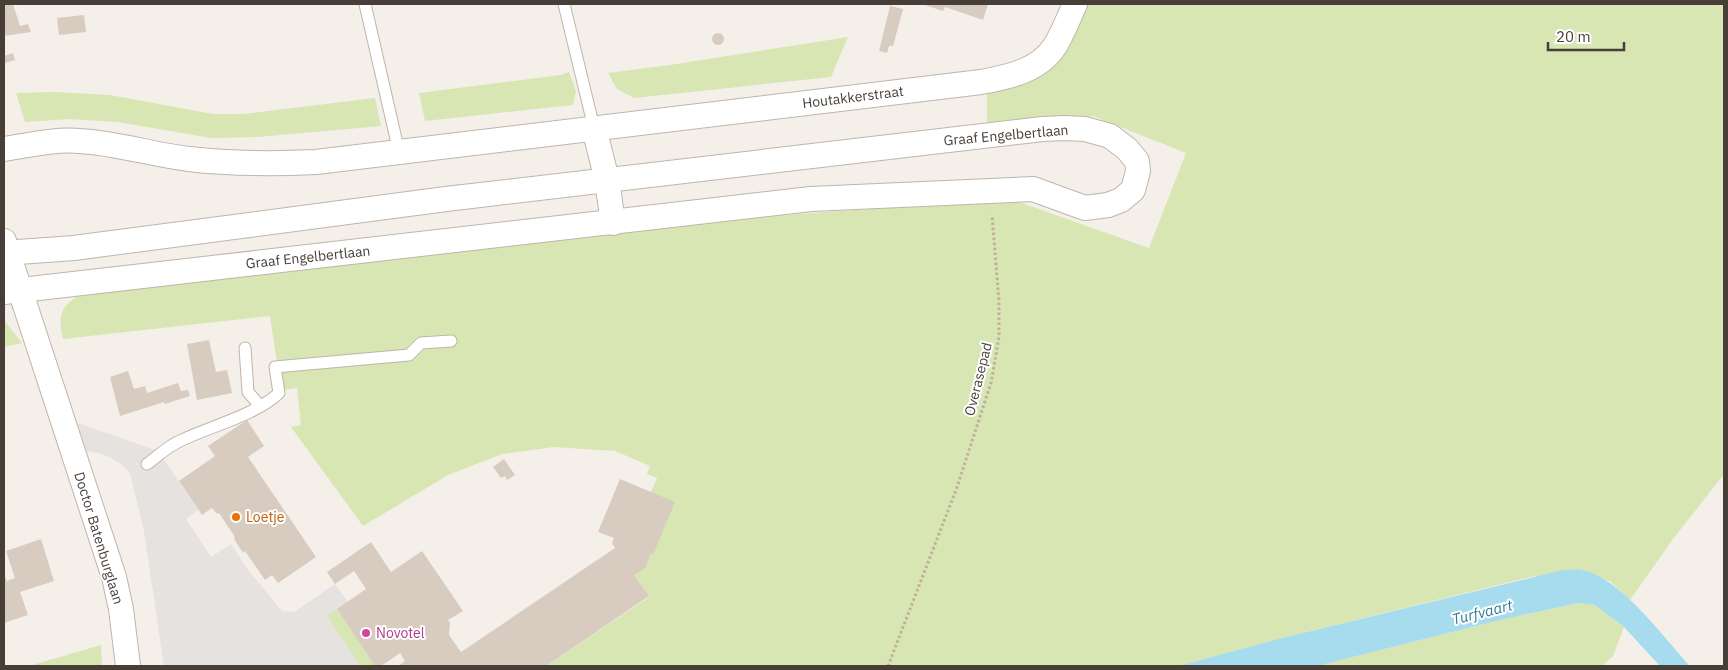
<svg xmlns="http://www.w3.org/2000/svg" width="1728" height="670" font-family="'IBM Plex Sans',sans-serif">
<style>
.green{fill:#d7e6b3}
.parking{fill:#e5e2e0}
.water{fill:#a7dbee}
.building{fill:#d8ccc1}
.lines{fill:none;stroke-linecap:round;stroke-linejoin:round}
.service-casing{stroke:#bfb5ab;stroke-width:13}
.minor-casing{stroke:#bfb5ab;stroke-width:26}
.path{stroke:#c0af9d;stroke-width:3;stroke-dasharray:2.5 2.5;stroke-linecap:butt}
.service{stroke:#fff;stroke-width:11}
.minor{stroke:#fff;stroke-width:24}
.food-dot{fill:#e8710a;stroke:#fff;stroke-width:2}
.hotel-dot{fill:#d1479c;stroke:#fff;stroke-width:2}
.labels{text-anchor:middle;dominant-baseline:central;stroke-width:4;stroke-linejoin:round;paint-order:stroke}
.street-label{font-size:14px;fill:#473e37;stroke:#fff}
.food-label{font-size:14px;fill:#c56008;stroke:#fff;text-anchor:start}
.hotel-label{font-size:14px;fill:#b23c85;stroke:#fff;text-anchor:start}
.water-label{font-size:15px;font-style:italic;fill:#2f7a97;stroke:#fff}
</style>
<rect width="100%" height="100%" fill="#f4efe9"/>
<g class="green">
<path d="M1087 4H1724V474L1673 539 1630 600 1611 582 1583 570 1530 577 1282 638 1178 666H546L649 597 634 575 651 553 653 554 651 492 657 478 647 474 650 466 615 451 554 447 502 454 448 475 363 526 291 427 301 425 297 388 281 390 270 316 63 339C57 313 62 305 83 293L699 222 825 212 984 202 1002 196 1149 248 1186 153 1093 116 987 126V92L995 90 1043 74 1067 51Z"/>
<path d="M848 37 831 77 634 98 617 89 608 73 670 65Z"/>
<path d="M569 72 576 91 573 105 425 121 419 93 561 75Z"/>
<path d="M55 92 110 95 213 114H244L375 98 381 126 258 137 211 138 118 122 69 119 25 122 16 93Z"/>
<path d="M4 320 22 343 4 347Z"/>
<path d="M1578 603 1595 605 1624 627 1613 656 1602 666H1317L1500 620Z"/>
<path d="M337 609 375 666H360L327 616Z"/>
<path d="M101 645 102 666H29Z"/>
</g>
<path class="parking" d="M78 423 158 451 198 510 186 519 211 557 231 544 249 571 282 611 294 612 335 584 348 602 327 616 360 666H164L144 531 130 473 121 464 111 458 99 453 86 451Z"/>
<path class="water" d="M1563 570C1569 570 1576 569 1582 570 1620 577 1664 638 1690 666H1660L1624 627 1595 605 1578 603 1500 620 1317 666H1178L1282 638Z"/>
<g class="building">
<path d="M4 4H13L20 26 28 24 31 32 4 36Z"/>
<path d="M922 4H988L983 20 945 7 943 11Z"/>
<path d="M890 6 903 9 893 46H889L887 53 879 51Z"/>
<path d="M84 15 86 32 59 35 57 18Z"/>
<circle cx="718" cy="39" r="6"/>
<path d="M13 53 15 60 5 63 4 56Z"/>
<path d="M209 340 216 372 227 370 232 393 197 400 187 344Z"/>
<path d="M128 371 134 389 145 386 147 393 178 383 181 391 188 390 190 396 165 404 164 402 120 416 110 377Z"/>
<path d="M247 420 264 446 248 457 316 557 278 583 272 575 265 580 245 551 243 553 234 539 235 537 219 513 217 514 212 508 202 515 179 481 215 456 208 446Z"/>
<path d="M504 459 515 475 507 480 505 476 501 478 493 467Z"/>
<path d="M620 479 675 502 653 555 651 553 645 568 634 575 649 596 546 666H398L405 661 400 653 381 666H375L337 609 366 589 354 571 335 584 327 572 371 542 391 572 422 551 463 611 448 620 450 623 449 635 461 652 615 548 612 543 614 538 598 532Z"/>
<path d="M41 539 54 581 20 592 28 615 4 623V574L7 581 15 578 6 551Z"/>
</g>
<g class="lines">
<defs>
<g id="service">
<path d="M365 4 399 152"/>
<path d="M564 4 594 128"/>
<path d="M245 348 248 392 260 406"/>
<path d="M147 464C158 456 169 445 182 440 211 426 256 415 279 393L275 367 409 355 421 343 451 341"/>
</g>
<g id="minor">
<path d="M594 128 607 180 613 223"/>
<path d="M4 149C29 145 54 139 80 141 117 143 153 155 189 159 232 164 273 164 316 162L981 82C1008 77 1039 71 1055 46 1063 33 1069 17 1075 4"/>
<path d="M4 241 114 577 121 609 128 666"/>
<path d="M4 253 74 248 446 199 1043 129 1064 128 1085 129 1110 136 1127 149 1137 161 1138 171 1133 190 1121 200 1108 205 1085 208 1033 189 811 199 4 292"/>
</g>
</defs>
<use href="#service" class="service-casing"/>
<use href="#minor" class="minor-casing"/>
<path class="path" d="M888 666 956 490 991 383 999 337V302L992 215"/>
<use href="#service" class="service"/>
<use href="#minor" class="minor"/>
</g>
<circle class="food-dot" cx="236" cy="517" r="5"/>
<circle class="hotel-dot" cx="366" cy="633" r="5"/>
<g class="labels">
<g class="street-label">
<text transform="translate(853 97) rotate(-7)">Houtakkerstraat</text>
<text transform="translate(1006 135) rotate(-5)">Graaf Engelbertlaan</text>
<text transform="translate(308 257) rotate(-6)">Graaf Engelbertlaan</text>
<text transform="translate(978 379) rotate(-76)">Overasepad</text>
<text transform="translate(99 538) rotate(73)">Doctor Batenburglaan</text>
</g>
<g class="food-label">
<text x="246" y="517">Loetje</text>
</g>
<g class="hotel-label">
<text x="376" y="633">Novotel</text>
</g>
<g class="water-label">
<text transform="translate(1482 612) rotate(-14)">Turfvaart</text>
</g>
</g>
<rect width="1728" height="670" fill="none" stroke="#473e37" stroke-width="10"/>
<path d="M1548 42v8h76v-8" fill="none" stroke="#473e37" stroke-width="2.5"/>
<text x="1556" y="42" font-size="15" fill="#473e37" stroke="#ffffff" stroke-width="4" paint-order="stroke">20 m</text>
</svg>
